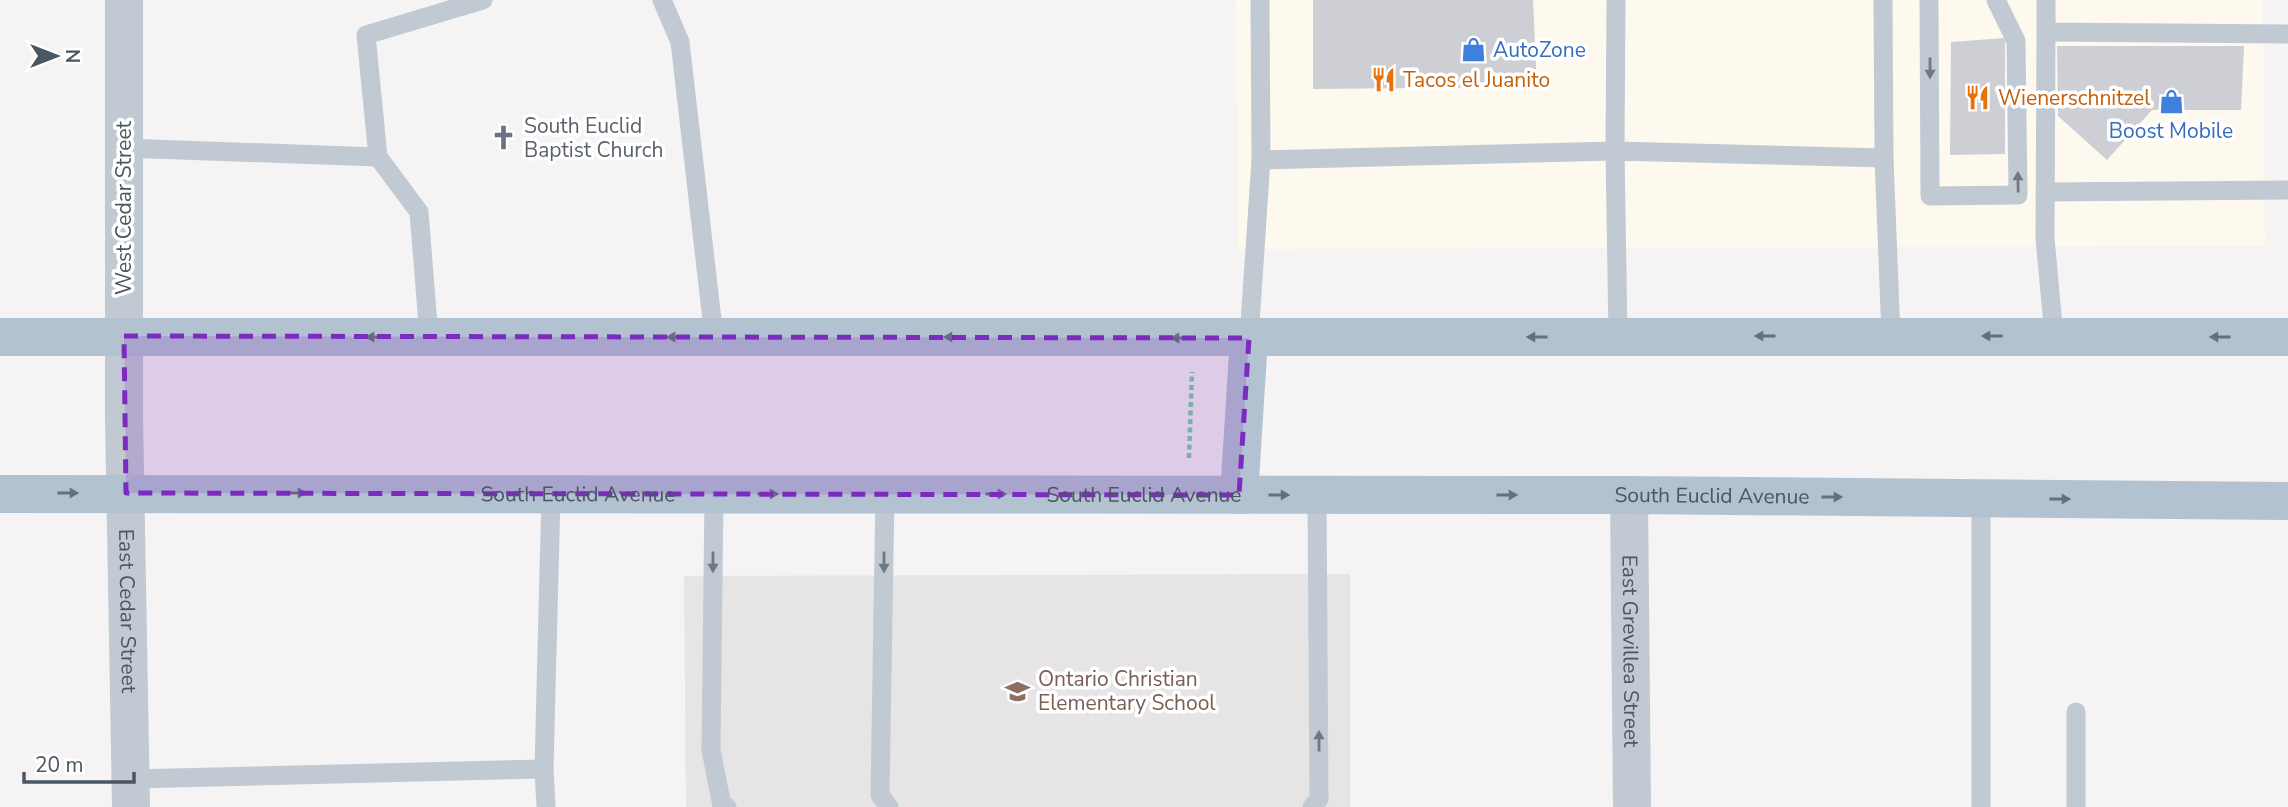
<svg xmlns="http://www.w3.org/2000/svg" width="2288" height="807" font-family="'Nunito Sans',sans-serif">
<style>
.commercial{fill:#fdf9ef}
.education{fill:#e6e4e5}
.building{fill:#cdcfd5}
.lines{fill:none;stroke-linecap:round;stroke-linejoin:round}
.path{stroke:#7ad0a6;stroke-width:4.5;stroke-dasharray:5 3.5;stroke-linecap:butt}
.lane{stroke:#c1cad2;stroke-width:19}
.street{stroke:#c1cad2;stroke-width:38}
.primary{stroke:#b3c2d1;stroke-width:38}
.oneway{fill:#6e7983}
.oneway2{fill:#64717d}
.marked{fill:#7b2cbf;fill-opacity:0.2;stroke:#7b2cbf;stroke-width:5;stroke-dasharray:14 9;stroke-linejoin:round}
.labels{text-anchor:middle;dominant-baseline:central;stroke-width:7;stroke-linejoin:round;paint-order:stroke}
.shop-label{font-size:21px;fill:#366cbe;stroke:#fff;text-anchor:start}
.food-label{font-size:21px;fill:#c56008;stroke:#fff;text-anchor:start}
.worship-label{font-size:21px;fill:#5b616d;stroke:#fff;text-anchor:start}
.street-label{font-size:21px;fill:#4a5661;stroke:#fff}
.education-label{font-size:21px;fill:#785e54;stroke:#fff;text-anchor:start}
</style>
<rect width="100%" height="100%" fill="#f5f3f3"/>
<path class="commercial" d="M1236 0H2263L2265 246 1238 249Z"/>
<path class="education" d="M1350 574V807H686L684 576Z"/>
<g class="building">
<path d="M1313 0H1533L1537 87 1313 89Z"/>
<path d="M2005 38V154L1950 155 1951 42Z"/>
<path d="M2057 46H2244L2241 110H2152L2107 160 2058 116Z"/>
</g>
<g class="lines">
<path class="path" d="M1189 458 1192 372"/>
<g class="lane">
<path d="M662 0 680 42 714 337"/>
<path d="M1929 0 1930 196 2018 195 2016 41 1996 0"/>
<path d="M2046 0V32L2288 34"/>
<path d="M2046 32 2045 238 2054 336"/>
<path d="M124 148 378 157 366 35 483 0"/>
<path d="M378 157 419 212 429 337"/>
<path d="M1884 158 1891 336"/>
<path d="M1261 160 1615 151 1616 0"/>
<path d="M2045 192 2288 190"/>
<path d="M1618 336 1615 151 1884 158 1883 0"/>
<path d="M1249 338 1261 160 1260 0"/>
<path d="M714 494 711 750 722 806 727 807"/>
<path d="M885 494 880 795 889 807"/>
<path d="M1981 498V807"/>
<path d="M2076 712V807"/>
<path d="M544 769 551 494"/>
<path d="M131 779 544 769 546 807"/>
<path d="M1312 807 1319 799 1317 495"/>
</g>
<g class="street">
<path id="s1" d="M124 0V416L131 807"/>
<path id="s2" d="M1629 495 1632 807"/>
</g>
<g class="primary">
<path d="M0 337H2288"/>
<path id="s3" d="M0 494 1629 495 2288 501"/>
<path d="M1239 495 1249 338"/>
</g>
</g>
<defs><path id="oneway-solid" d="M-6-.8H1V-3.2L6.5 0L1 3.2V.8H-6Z" transform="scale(1.75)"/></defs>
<g class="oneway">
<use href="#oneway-solid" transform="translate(1930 68) rotate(90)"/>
<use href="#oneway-solid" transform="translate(2018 182) rotate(-91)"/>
<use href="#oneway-solid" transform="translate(713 562) rotate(90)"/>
<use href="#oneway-solid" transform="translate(884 562) rotate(90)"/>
<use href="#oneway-solid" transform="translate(1319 741) rotate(-90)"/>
</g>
<g class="oneway2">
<use href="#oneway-solid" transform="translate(1765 336) rotate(180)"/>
<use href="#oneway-solid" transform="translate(1992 336) rotate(180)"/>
<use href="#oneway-solid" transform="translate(376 337) rotate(-180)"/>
<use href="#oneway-solid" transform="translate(677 337) rotate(180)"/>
<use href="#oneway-solid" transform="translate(954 337) rotate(-180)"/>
<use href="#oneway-solid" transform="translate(1537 337) rotate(180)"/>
<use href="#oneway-solid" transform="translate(2220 337) rotate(-180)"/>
<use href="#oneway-solid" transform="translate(1181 338) rotate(-180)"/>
<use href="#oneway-solid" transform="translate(68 493)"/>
<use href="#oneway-solid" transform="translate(296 493)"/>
<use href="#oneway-solid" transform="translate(768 494)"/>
<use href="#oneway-solid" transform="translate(996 494)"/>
<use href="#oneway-solid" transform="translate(1279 495)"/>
<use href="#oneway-solid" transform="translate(1507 495)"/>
<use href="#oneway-solid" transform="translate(1832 497)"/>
<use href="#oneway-solid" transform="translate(2060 499)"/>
</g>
<path class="marked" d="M124 336 1249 338 1239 495 126 493Z"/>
<defs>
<symbol id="shop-bare" viewBox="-9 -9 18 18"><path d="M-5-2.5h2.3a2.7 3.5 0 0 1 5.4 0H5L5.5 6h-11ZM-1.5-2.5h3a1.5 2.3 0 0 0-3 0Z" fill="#3f7fe0" stroke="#fff" stroke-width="2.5" paint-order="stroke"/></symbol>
<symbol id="restaurant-bare" viewBox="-9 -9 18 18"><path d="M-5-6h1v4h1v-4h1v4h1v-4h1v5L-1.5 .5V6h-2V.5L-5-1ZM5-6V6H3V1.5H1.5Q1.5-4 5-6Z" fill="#e8710a" stroke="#fff" stroke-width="2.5" paint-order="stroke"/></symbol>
<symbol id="church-bare" viewBox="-9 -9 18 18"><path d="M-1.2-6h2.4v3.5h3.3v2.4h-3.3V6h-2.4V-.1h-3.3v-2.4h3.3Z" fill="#6b7280" stroke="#fff" stroke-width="2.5" paint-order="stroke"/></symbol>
<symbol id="school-bare" viewBox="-9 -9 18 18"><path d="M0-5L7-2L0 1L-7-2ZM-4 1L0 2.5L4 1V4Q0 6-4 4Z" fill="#8d6e63" stroke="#fff" stroke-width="2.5" paint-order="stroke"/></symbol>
</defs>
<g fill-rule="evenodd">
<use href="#shop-bare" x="1456" y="32" width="35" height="35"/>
<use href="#restaurant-bare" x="1366" y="62" width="35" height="35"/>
<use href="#restaurant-bare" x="1960" y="80" width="35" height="35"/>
<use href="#shop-bare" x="2154" y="84" width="35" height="35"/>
<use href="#church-bare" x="486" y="120" width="35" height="35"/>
<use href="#school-bare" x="1000" y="674" width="35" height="35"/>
</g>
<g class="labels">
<g class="shop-label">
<text x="1493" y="50">AutoZone</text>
<text x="2171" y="131" text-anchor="middle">Boost Mobile</text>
</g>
<g class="food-label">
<text x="1403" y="80">Tacos el Juanito</text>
<text x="1998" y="98">Wienerschnitzel</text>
</g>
<g class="worship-label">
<text x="524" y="126">South Euclid<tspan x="524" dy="24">Baptist Church</tspan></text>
</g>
<g class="street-label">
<text transform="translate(124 208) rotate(-90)">West Cedar Street</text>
<text stroke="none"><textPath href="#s3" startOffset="578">South Euclid Avenue</textPath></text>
<text stroke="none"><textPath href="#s3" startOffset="1144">South Euclid Avenue</textPath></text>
<text stroke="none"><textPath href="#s3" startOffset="1712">South Euclid Avenue</textPath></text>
<text stroke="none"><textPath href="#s1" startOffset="611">East Cedar Street</textPath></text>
<text stroke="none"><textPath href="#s2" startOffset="156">East Grevillea Street</textPath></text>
</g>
<g class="education-label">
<text x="1038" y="679">Ontario Christian<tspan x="1038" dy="24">Elementary School</tspan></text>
</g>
</g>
<g transform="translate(56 56) rotate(90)" stroke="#ffffff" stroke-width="5" paint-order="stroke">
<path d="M0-5L12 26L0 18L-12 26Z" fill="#4a5661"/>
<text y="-10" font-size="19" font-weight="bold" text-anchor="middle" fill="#4a5661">N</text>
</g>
<path d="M24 772v10h110v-10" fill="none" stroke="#4a5661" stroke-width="3.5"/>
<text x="35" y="772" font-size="21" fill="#4a5661" stroke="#ffffff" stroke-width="5" paint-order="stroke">20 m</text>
</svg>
